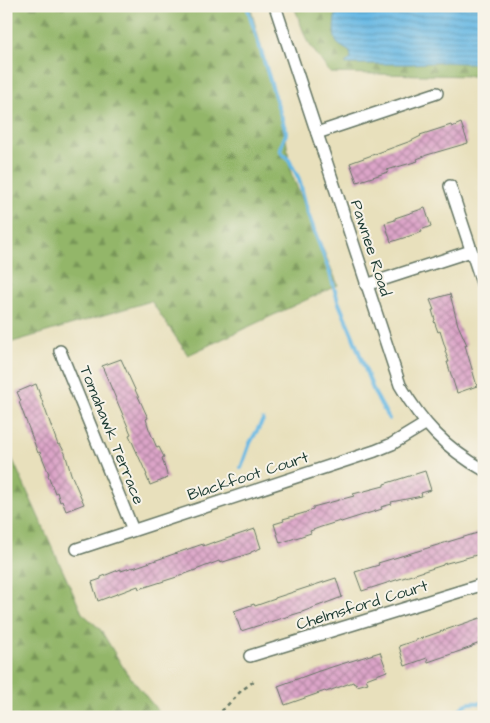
<svg xmlns="http://www.w3.org/2000/svg" width="490" height="723" font-family="'Architects Daughter',sans-serif">
<style>
.forest{fill:url(#forest-firs);stroke:#597a4e}
.water{fill:url(#water-rules);stroke:#447b8c}
.lines{fill:none;stroke-linecap:round;stroke-linejoin:round}
.stream{stroke:#69b9e4;stroke-width:4}
.building{fill:url(#building-cross-hatch)}
.minor-casing{stroke:#657664;stroke-width:14}
.path{stroke:#657664;stroke-width:2.5;stroke-dasharray:4 4;stroke-linecap:butt}
.minor{stroke:#fff;stroke-width:11}
.labels{text-anchor:middle;dominant-baseline:central;stroke-width:4;stroke-linejoin:round;paint-order:stroke}
.street-label{font-size:16px;fill:#1f3d34;stroke:#f7f3e8}
</style>
<defs>
<pattern id="forest-firs" width="22" height="20" patternUnits="userSpaceOnUse" patternTransform="scale(1.25)"><rect width="22" height="20" fill="#93b669"/><path d="M5 1l3.5 6h-7zM16 11l3.5 6h-7z" fill="#779557"/></pattern>
<pattern id="water-rules" width="6" height="5" patternUnits="userSpaceOnUse" patternTransform="scale(1.25)"><rect width="6" height="5" fill="#69b9e4"/><path d="M0 2.5h6" fill="none" stroke="#5698ba"/></pattern>
<pattern id="building-cross-hatch" width="8" height="8" patternUnits="userSpaceOnUse" patternTransform="scale(1.25)"><rect width="8" height="8" fill="#dca4c8"/><path d="M0 0l8 8M0 8l8-8" fill="none" stroke="#b287a3"/></pattern>
</defs>
<rect width="100%" height="100%" fill="#f7f3e8"/>
<filter id="ink" filterUnits="userSpaceOnUse"><feTurbulence type="fractalNoise" baseFrequency=".02" numOctaves="2"/><feDisplacementMap in="SourceGraphic" scale="10" xChannelSelector="R" yChannelSelector="G"/><feConvolveMatrix kernelMatrix="1 2 1 2 8 2 1 2 1" color-interpolation-filters="sRGB"/></filter>
<filter id="wash" filterUnits="userSpaceOnUse"><feTurbulence type="fractalNoise" baseFrequency=".0096" numOctaves="4" result="noise"/><feDisplacementMap in="SourceGraphic" scale="20" xChannelSelector="R" yChannelSelector="G"/><feGaussianBlur stdDeviation="1.12" result="paint"/><feColorMatrix in="noise" values="0 0 0 0 0 0 0 0 0 0 0 0 0 0 0 0 0 1.4 0 .05"/><feComposite in="paint" operator="in"/></filter>
<g filter="url(#wash)">
<rect width="100%" height="100%" fill="#e8e0bc"/>
<g class="forest">
<path d="M6 6H250L286 139 291 173 338 285 188 355 151 301 6 344Z"/>
<path d="M294 6H484V79L474 76 330 73 307 41Z"/>
<path d="M6 445 82 613 100 629 126 672 163 717H6Z"/>
</g>
<path class="water" d="M339 6H484V64L445 62 411 64H347L345 63 351 59 350 52C346 49 341 47 337 43 332 35 334 14 339 6Z"/>
<g class="lines">
<g class="stream">
<path d="M247 6 286 132C286 139 279 145 281 152L289 160 299 179 308 214 329 270 338 301 352 334 374 392 389 419"/>
<path d="M241 468 250 443 263 420"/>
<path d="M456 717C461 705 466 702 479 703"/>
</g>
</g>
<g id="blocks">
<g class="building">
<path d="M461 123 468 143 427 155 417 159 418 161 387 170 388 172 357 182 350 163 411 141 421 136 420 135 451 125 452 127Z"/>
<path d="M425 208 431 226 421 230 422 232 391 242 385 223 395 220V218Z"/>
<path d="M450 294 458 325 467 345H465L477 386 457 393 447 362H449L445 351 446 350 440 331 438 332 434 321 435 320 432 310H434L430 300Z"/>
<path d="M121 359 148 418 146 419 149 429 157 448 159 447 164 457 162 458 168 478 150 485 146 475H147L129 435 131 434 102 366Z"/>
<path d="M36 384 58 445 60 444 65 453 71 474 84 504 66 511 62 501 60 502 57 492 55 493 48 475 49 474 40 452 38 453 19 402 21 401 17 392Z"/>
<path d="M425 471 431 490 421 493 422 496 391 502 392 504 381 507 382 509 341 522 340 521 321 527 310 531 311 533 280 543 274 524 284 521 283 519 304 513 313 509V507L354 496 353 494 384 486V484Z"/>
<path d="M255 529 261 548 251 552V553L220 563 219 561 180 576 139 589 138 586 98 601 92 582 101 579V577L121 569V571L133 567V568L203 544V546L214 542V543Z"/>
<path d="M484 531V553L443 564V565L362 591 355 572 379 565 378 563Z"/>
<path d="M336 578 342 597 302 612 241 631 234 611 254 604 255 606 275 599V598Z"/>
<path d="M480 618 481 619 484 618V638L479 640 480 643 472 646V647L428 662 427 658 405 666 399 646Z"/>
<path d="M380 652 387 671 366 679 368 683 357 686 356 683 354 684 353 682 326 692 325 691 285 705 278 686 319 671Z"/>
</g>
</g>
</g>
<g filter="url(#ink)">
<use href="#blocks" fill-opacity="0" stroke="#657664" stroke-width="1"/>
<g class="lines">
<defs>
<g id="minor">
<path d="M275 6 400 385C422 423 445 448 484 470"/>
<path d="M317 133 437 93"/>
<path d="M450 186 484 289"/>
<path d="M366 285 471 251"/>
<path d="M60 351 133 530"/>
<path d="M77 549 375 451 392 444 425 424"/>
<path d="M250 656 484 584"/>
</g>
</defs>
<use href="#minor" class="minor-casing"/>
<path class="path" d="M216 717 241 691 254 681"/>
<use href="#minor" class="minor"/>
</g>
</g>
<g class="labels">
<g class="street-label">
<text transform="translate(371 248) rotate(72)">Pawnee Road</text>
<text transform="translate(112 435) rotate(68)">Tomahawk Terrace</text>
<text transform="translate(248 476) rotate(-18)">Blackfoot Court</text>
<text transform="translate(362 605) rotate(-17)">Chelmsford Court</text>
</g>
</g>
<rect width="490" height="723" fill="none" stroke="#f7f3e8" stroke-width="25"/>
</svg>
